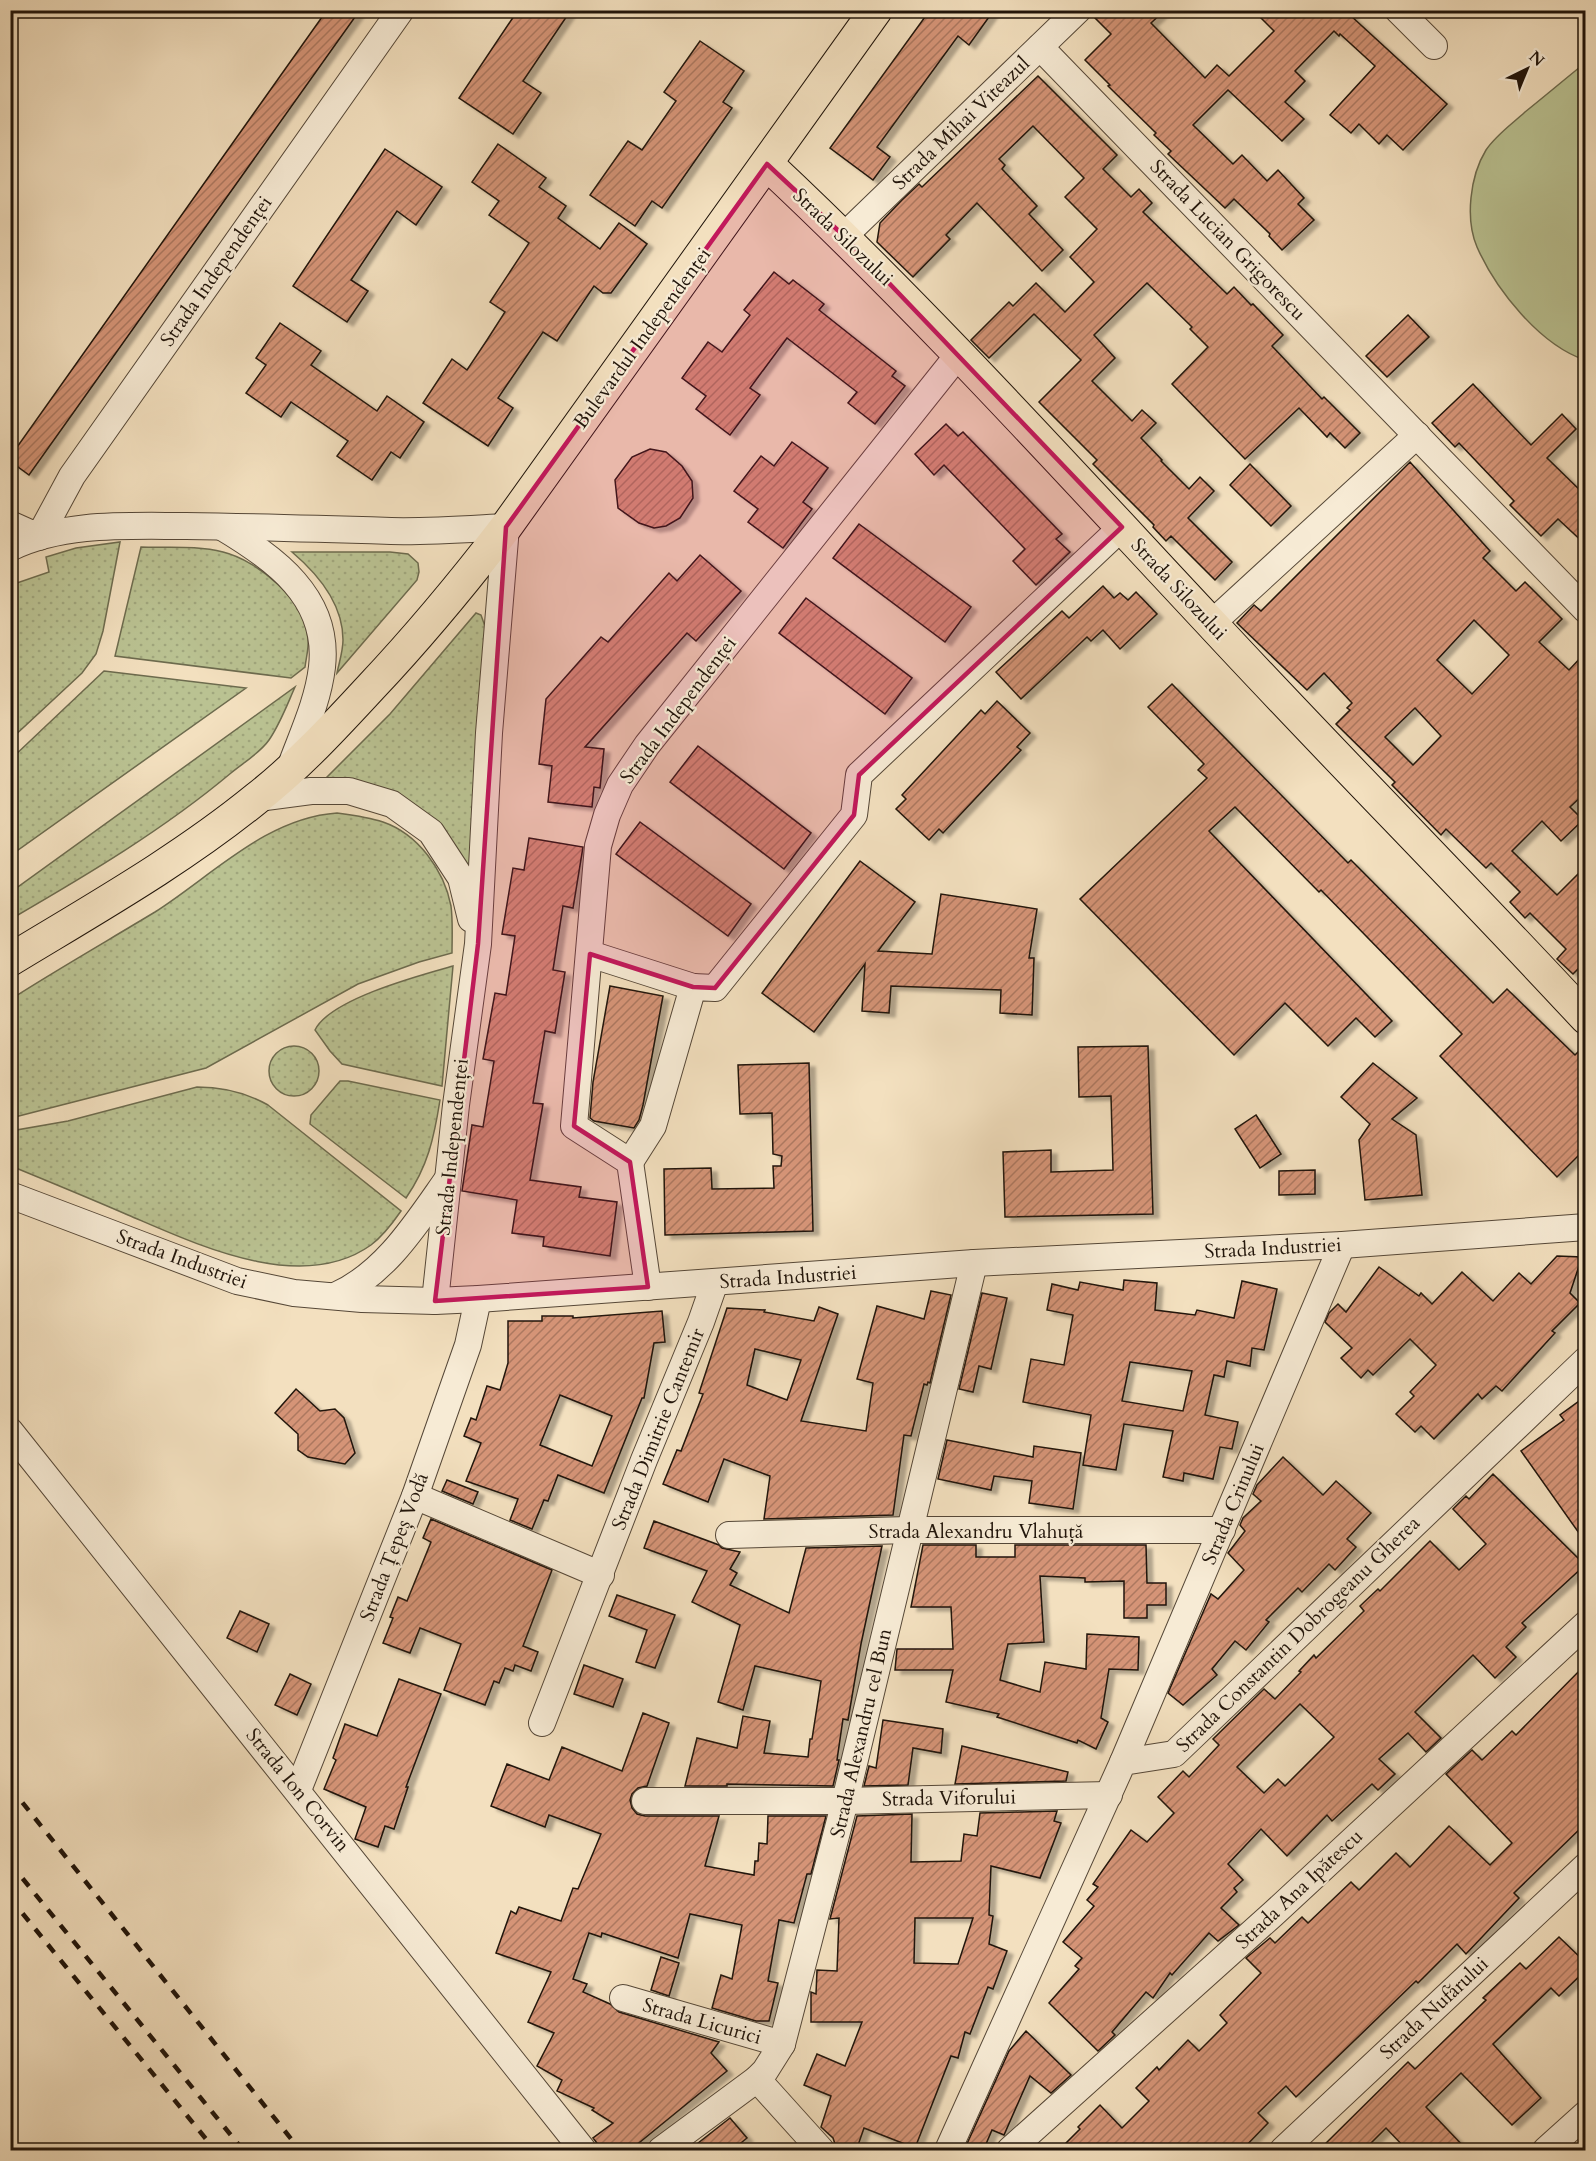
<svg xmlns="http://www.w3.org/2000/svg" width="1596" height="2161" font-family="Cardo,serif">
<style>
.park{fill:url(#park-dots);stroke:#6d6b4e;stroke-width:1.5}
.pitch{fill:#bac292;stroke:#6d6b4e;stroke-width:1.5}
.building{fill:url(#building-hatch);stroke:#20140a;stroke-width:1.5;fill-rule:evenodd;filter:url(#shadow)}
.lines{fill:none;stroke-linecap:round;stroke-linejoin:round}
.minor-casing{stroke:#554737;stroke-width:28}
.major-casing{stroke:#20140a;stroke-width:34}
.minor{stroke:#f7ebd5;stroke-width:26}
.major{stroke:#f3e0bf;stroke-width:32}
.rail{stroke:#20140a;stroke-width:4.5;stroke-dasharray:10 10;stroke-linecap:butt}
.marked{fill:#c2185b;fill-opacity:0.2;stroke:#c2185b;stroke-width:4.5;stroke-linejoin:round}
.labels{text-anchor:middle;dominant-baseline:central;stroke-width:4.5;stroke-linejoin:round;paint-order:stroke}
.street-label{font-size:20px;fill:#20140a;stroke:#f7ebd5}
</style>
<defs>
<pattern id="park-dots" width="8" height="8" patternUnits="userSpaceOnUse" patternTransform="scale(1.5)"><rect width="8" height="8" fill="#bac292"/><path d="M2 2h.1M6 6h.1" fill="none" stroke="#a0a67d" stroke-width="1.8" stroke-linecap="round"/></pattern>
<pattern id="building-hatch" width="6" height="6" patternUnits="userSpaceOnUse" patternTransform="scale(1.5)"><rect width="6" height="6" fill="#d59477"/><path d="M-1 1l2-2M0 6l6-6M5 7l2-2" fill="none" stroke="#ac7860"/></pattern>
<filter id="shadow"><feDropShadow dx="6" dy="4" stdDeviation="1.5" flood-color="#0004"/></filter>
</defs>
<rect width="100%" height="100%" fill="#f3e0bf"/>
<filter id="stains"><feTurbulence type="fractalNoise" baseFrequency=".00333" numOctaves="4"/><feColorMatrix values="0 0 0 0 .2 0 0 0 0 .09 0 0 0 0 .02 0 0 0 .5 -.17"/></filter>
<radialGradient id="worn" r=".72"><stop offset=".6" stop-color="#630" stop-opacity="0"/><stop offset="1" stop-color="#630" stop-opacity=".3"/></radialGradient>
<g class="park">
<path d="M120 542 103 631 96 654 82 673 11 739V585L49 572 46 557 76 548Z"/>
<path d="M141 547C168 548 197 545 223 552 259 561 306 601 308 640 309 648 306 658 305 667L291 678 115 656Z"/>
<path d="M292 552H390L408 554 418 563 419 572 417 580 337 673C339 663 343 651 343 640 343 604 318 574 292 552Z"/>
<path d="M476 613 481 615 486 629 472 874 451 844 321 783 390 714Z"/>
<path d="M104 671 246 688 11 855V759Z"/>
<path d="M295 687C287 705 280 724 269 740 260 753 243 763 231 773 163 830 87 875 11 919V892Z"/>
<path d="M337 813C352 815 368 817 383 822 418 834 444 870 451 906 453 921 452 938 452 953L419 962 358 984 206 1068 11 1118V999C58 969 107 941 155 912 213 875 266 818 337 813Z"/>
<path d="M453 966 442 1086 342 1064 330 1051 315 1030C330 999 421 975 453 966Z"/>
<circle cx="294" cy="1071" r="25"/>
<path d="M340 1081H348L440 1100C434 1138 428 1166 406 1198L310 1124 311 1115Z"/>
<path d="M197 1087C222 1087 245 1092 268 1105L401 1211C392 1224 383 1236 371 1245 301 1295 196 1244 128 1215 89 1198 50 1182 11 1166V1131L68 1121Z"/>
</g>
<path class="pitch" d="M1585 63V360C1540 345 1496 290 1477 247 1465 219 1470 176 1486 150 1496 135 1512 124 1525 112 1545 96 1565 79 1585 63Z"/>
<g class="building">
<path d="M327 10H360L29 475 10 461V457Z"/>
<path d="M518 10H571L523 81 541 93 513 134 459 98Z"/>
<path d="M930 10H994L969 45 958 36 877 147 890 157 873 180 830 148Z"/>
<path d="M1093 10H1165L1151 23 1205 78 1217 65 1229 76 1274 31 1253 10H1355L1350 15 1447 104 1403 150 1387 135 1379 144 1359 124 1351 133 1330 115 1375 66 1340 34 1339 36 1334 31 1295 71 1305 81 1285 102 1304 119 1282 141 1228 90 1193 125 1233 164 1242 155 1267 181 1278 170 1304 198 1298 204 1314 220 1282 250 1269 236 1270 234 1234 199 1225 208 1168 154 1171 151 1154 135 1156 133 1108 86 1110 85 1085 60 1111 34 1092 15Z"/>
<path d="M700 41 744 71 723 102 732 108 662 208 652 201 635 226 590 195 628 141 642 150 676 101 664 92Z"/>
<path d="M1038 76 1117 155 1103 169 1131 197 1139 189 1152 203 1143 212 1227 294 1234 287 1251 305 1253 304 1283 335 1272 346 1322 399 1324 397 1360 433 1345 448 1330 433 1327 437 1299 408 1245 459 1172 384 1208 347 1190 329 1192 327 1147 283 1094 335 1115 358 1092 381 1132 421 1142 410 1156 423 1141 438 1162 460 1161 461 1189 489 1200 477 1214 491 1188 518 1232 562 1215 580 1171 536 1166 541 1153 527 1154 525 1093 464 1097 460 1039 402 1081 360 1034 314 989 358 971 340 1009 302 1013 306 1036 283 1065 312 1094 282 1070 257 1097 229 1065 197 1084 178 1033 126 999 159 1005 165 1002 169 1037 206 1029 214 1063 250 1042 271 977 203 946 235 950 239 913 277 877 242 880 223 902 200 919 184 922 187Z"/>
<path d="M498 144 546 178 539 187 566 206 558 218 600 249 619 223 647 244 611 293H603L594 286 557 341 543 332 498 398 513 408 488 446 423 403 452 359 467 370 487 340 505 312 490 302 529 243 489 215 499 201 472 182Z"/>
<path d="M385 149 442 187 416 225 397 211 351 280 368 291 347 322 293 286Z"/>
<path d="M774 272 789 284 793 280 824 304 819 310 896 371 892 376 905 386 875 424 848 403 857 392 787 338 750 388 760 395 730 435 696 409 706 396 682 378 708 342 722 352 750 315 744 310Z"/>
<path d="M1408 315 1429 337 1387 377 1366 356Z"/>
<path d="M280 323 321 351 311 365 377 411 387 396 424 422 400 458 391 452 372 480 337 456 348 441 319 421 291 402 281 417 246 393 266 365 256 358Z"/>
<path d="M1473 384 1531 445 1562 414 1576 429 1547 458 1586 496V545L1558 519 1541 536 1510 505 1514 501 1459 443 1455 447 1432 423Z"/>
<path d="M946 424 958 436 963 432 1062 534 1056 539 1070 552 1036 585 1013 561 1025 549 944 465 934 475 915 454Z"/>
<path d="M792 442 828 468 803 502 812 509 783 548 748 522 758 509 734 491 761 456 774 466Z"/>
<path d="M650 449 666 452 682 466 692 481 693 498 680 518 666 526 654 528 639 523 618 508 615 480 632 457Z"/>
<path d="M1410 462 1490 551 1483 558 1516 591 1525 582 1562 619 1539 642 1569 670 1586 652V792L1570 807 1583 820 1561 841 1542 821 1512 851 1557 895 1586 866V968L1582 965 1573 974 1557 959 1566 949 1530 913 1525 918 1510 902 1520 892 1491 863 1486 868 1446 829 1441 835 1392 785 1395 782 1336 724 1350 710 1347 708 1352 703 1324 673 1307 690 1237 623 1254 605 1261 611ZM1474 620 1509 655 1472 694 1437 660ZM1415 708 1441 736 1413 765 1385 737Z"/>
<path d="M1250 464 1291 506 1271 526 1230 485Z"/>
<path d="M859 524 971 607 945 642 833 558Z"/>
<path d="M700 555 741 591 696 641 687 633 585 747 604 749 600 788 594 787 592 807 548 802 552 766 539 764 546 699 601 637 608 642 669 573 677 581Z"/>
<path d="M1103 586 1114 598 1120 593 1128 600 1136 592 1157 614 1120 649 1103 630 1091 641 1087 637 1021 699 996 672 1062 611 1069 618Z"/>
<path d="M806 598 912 678 885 714 779 633Z"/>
<path d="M1172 684 1348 863 1351 860 1493 1003 1507 989 1575 1055 1586 1044V1148L1557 1177 1440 1056 1462 1034 1321 890 1319 892 1235 807 1209 831 1392 1021 1375 1037 1356 1018 1328 1046 1285 1003 1234 1055 1080 899 1207 778 1198 770 1204 764 1148 707Z"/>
<path d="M997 701 1030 733 1017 747 1021 750 943 833 939 829 929 840 896 809 906 799 902 795 981 710 985 714Z"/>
<path d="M698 746 811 833 784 869 670 782Z"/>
<path d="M640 822 751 904 728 936 616 854Z"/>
<path d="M529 838 583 847 573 908 563 906 553 970 565 972 555 1033 545 1031 533 1103 543 1104 530 1180 581 1187 579 1197 617 1202 610 1256 543 1246 544 1237 512 1233 517 1200 462 1191 472 1125 483 1127 494 1061 483 1059 495 993 506 995 515 936 502 934 513 868 524 870Z"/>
<path d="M860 861 915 902 878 951 932 954 941 894 1037 909 1029 958H1034L1032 1015 1000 1013 1001 990 891 986 889 1013 862 1011 865 964 814 1032 762 993Z"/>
<path d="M610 986 663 996 643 1105 639 1120 634 1128 594 1121 590 1118 593 1082Z"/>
<path d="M1148 1046 1153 1214 1005 1217 1003 1152 1051 1150V1172L1113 1170 1111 1096 1079 1097 1078 1047Z"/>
<path d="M809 1063 813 1231 665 1235 664 1169 711 1168 712 1189 774 1188 773 1166H781L782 1156 773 1154 772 1113 740 1114 738 1065Z"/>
<path d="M1373 1063 1417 1098 1392 1119 1416 1135 1422 1195 1365 1200 1359 1140 1370 1124 1341 1097Z"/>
<path d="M1256 1115 1281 1154 1260 1168 1235 1129Z"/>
<path d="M1315 1170V1194L1279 1195V1171Z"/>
<path d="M1557 1256 1582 1257 1570 1293 1580 1303 1552 1331 1555 1333 1502 1391 1496 1386 1482 1399 1478 1394 1434 1439 1421 1426 1415 1432 1396 1414 1414 1396 1410 1392 1436 1365 1410 1339 1373 1375 1368 1370 1361 1378 1341 1358 1352 1348 1325 1322 1329 1313 1338 1304 1346 1312 1379 1267 1419 1296 1421 1293 1432 1304 1462 1272 1493 1301 1519 1273 1531 1284Z"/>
<path d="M1124 1280 1157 1283 1155 1310 1195 1315 1197 1310 1234 1318 1242 1281 1277 1289 1264 1350 1252 1348 1250 1366 1227 1361 1224 1377 1214 1375 1205 1415 1238 1422 1232 1449 1220 1447 1213 1479 1184 1473 1183 1481 1163 1477 1173 1431 1124 1424 1116 1470 1083 1465 1091 1415 1023 1402 1031 1359 1064 1365 1073 1315 1047 1310 1052 1284 1078 1290 1080 1282 1123 1290ZM1130 1362 1192 1371 1183 1411 1122 1401Z"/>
<path d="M931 1291 951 1295 930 1383 928 1382 927 1385 924 1384 911 1436 904 1435 893 1515 764 1519 770 1476 724 1459 708 1502 663 1484 677 1450 681 1451 703 1394 699 1393 727 1308 765 1310 764 1312 814 1321 819 1307 838 1314 801 1421 866 1431 873 1383 857 1379 877 1306 924 1319ZM755 1349 801 1360 787 1400 747 1385Z"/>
<path d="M982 1293 1007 1298 991 1369 979 1366 973 1392 959 1389Z"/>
<path d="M662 1311 665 1342 654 1343 644 1398H642L604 1493 558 1475 548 1501 544 1500 532 1529 510 1520 518 1499 466 1481 481 1443 464 1436 471 1418 476 1420 487 1386 500 1390 508 1363V1321H542V1316H573V1318ZM560 1395 612 1416 592 1466 540 1445Z"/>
<path d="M296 1389 320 1411 335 1409 344 1418 355 1453 345 1464 308 1457 298 1450V1434L275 1413Z"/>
<path d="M1586 1396V1543L1521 1451 1564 1420 1560 1415Z"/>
<path d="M947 1440 1033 1457 1034 1446 1081 1453 1073 1509 1029 1503 1032 1481 994 1476 991 1490 938 1479Z"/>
<path d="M1283 1457 1323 1495 1336 1481 1371 1513 1347 1539 1356 1547 1335 1570 1329 1564 1302 1592 1298 1588 1266 1620 1269 1622 1246 1650 1235 1641 1212 1669 1217 1675 1183 1705 1168 1693 1211 1594 1218 1599 1244 1570 1228 1553 1245 1531 1240 1525 1243 1518 1261 1501 1253 1494 1257 1485Z"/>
<path d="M1493 1474 1585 1565 1522 1623 1526 1627 1506 1647 1516 1657 1495 1678 1473 1655 1415 1712 1441 1738 1426 1752 1408 1733 1379 1759 1395 1774 1378 1790 1372 1784 1332 1821 1327 1815 1287 1856 1261 1829 1228 1864 1243 1880 1234 1888 1237 1892 1221 1908 1239 1925 1218 1941 1209 1933 1172 1975 1170 1973 1153 1998 1146 1992 1112 2032 1115 2035 1098 2051 1049 2003 1079 1969 1075 1966 1082 1958 1063 1942 1094 1906 1087 1900 1098 1887 1093 1884 1131 1830 1147 1842 1174 1813 1158 1797 1183 1771 1189 1777 1219 1745 1213 1739 1264 1689 1275 1699 1301 1672 1299 1671 1314 1655 1316 1658 1364 1611 1360 1606 1378 1589 1380 1591 1430 1541 1459 1570 1486 1544 1453 1509 1466 1496 1469 1499ZM1300 1704 1334 1737 1285 1786 1278 1779 1264 1793 1237 1767Z"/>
<path d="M447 1480 478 1492 473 1504 442 1491Z"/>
<path d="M431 1519 552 1570 523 1646 538 1652 531 1671 515 1665 513 1671 505 1668 499 1683 494 1681 485 1705 444 1690 461 1644 420 1628 410 1653 383 1643 393 1618 390 1617 398 1597 407 1601 431 1542 423 1538Z"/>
<path d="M654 1521 719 1545 722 1548 740 1552 730 1569 737 1573 730 1585 789 1613 806 1548 882 1546 861 1644 848 1720 843 1719 837 1760H839L833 1786 727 1784V1786H685L697 1738 737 1748 743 1716 770 1721 764 1753 808 1757 810 1739H812L821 1681 755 1666 743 1710 718 1702 740 1625 692 1602 707 1571 644 1548Z"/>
<path d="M923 1545H976V1557H1015V1545H1146L1147 1583H1166V1605H1147V1618H1124V1581L1085 1582V1578L1040 1576 1044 1642 1008 1644 1000 1680 1040 1692 1045 1662 1086 1669 1087 1634 1139 1637 1138 1670 1109 1669 1101 1718 1108 1722 1096 1749 1078 1740 1077 1743 997 1717 999 1714 946 1702 953 1670H895L897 1649H953L951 1607H911Z"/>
<path d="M617 1595 675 1615 655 1668 636 1662 647 1630 609 1616Z"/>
<path d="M240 1611 269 1624 257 1652 227 1638Z"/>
<path d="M1586 1664V1823L1514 1893 1519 1898 1466 1954 1457 1944 1418 1983 1416 1981 1296 2097 1286 2086 1258 2113 1268 2123 1241 2151H1058L1080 2129 1078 2127 1100 2105 1122 2128 1149 2101 1136 2088 1157 2067 1159 2070 1188 2040 1199 2051 1227 2023 1220 2015 1261 1973 1246 1958 1270 1938 1275 1943 1302 1917 1308 1923 1351 1882 1359 1890 1396 1853 1410 1867 1449 1826 1490 1865 1512 1843 1446 1774 1472 1750 1482 1760 1512 1731 1516 1735Z"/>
<path d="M584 1665 623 1679 613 1707 574 1694Z"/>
<path d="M290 1674 311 1684 297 1715 275 1705Z"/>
<path d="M399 1679 441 1694 406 1787H408L394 1829 385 1826 378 1847 355 1839 366 1807 324 1789 336 1760 333 1758 345 1724 377 1736Z"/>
<path d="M643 1713 669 1723 647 1786 638 1788 632 1794 630 1800 632 1808 637 1814 645 1816H719L705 1866 754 1875 755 1861H758L759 1843 767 1844 768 1816H826L811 1874H807L794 1923 779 1920 768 1981 778 1983 769 2021H756L712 2008 721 1975 732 1979 742 1925 690 1914 678 1958 602 1933 601 1937 589 1933 573 1979 587 1984 583 1992 610 2004 619 2012 719 2042 711 2053 727 2071 629 2151H603L593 2138 613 2123 592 2110 594 2108 557 2091 562 2080 537 2066 554 2033 528 2022 551 1972 496 1953 511 1911 516 1914 519 1907 561 1921 573 1888 578 1889 601 1834 549 1815 545 1827 491 1806 507 1764 549 1780 562 1747 622 1771Z"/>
<path d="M883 1720 943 1729 941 1753 913 1748 908 1785 864 1786 869 1766 876 1768Z"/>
<path d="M962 1746 1068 1772 1066 1781 955 1784Z"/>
<path d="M1057 1811 1054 1821 1061 1823 1040 1878 991 1866 989 1915 993 1916 989 1944 1007 1951 993 1989 988 1987 970 2034 965 2032 958 2058 951 2056 915 2148 864 2128 856 2151H844L836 2147 833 2138 821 2127 831 2096 804 2085 817 2054 845 2066 862 2022H811V1992L816 1994 817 1970 837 1971 839 1918 830 1919 857 1816 912 1814 911 1862 961 1861 964 1834 977 1836 980 1813ZM915 1918H973L958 1964 914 1963Z"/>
<path d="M1559 1937 1586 1963V1970L1559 1996 1551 1988 1493 2044 1541 2098 1512 2125 1461 2073 1426 2107 1468 2151H1408L1386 2128 1363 2151H1318L1408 2062 1415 2069 1486 2000 1483 1998 1520 1963 1526 1969Z"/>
<path d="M661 1957 679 1963 669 1996 651 1990Z"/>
<path d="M1026 2031 1071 2075 1051 2093 1030 2076 1004 2135 992 2130 983 2151H975L966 2146 1009 2051Z"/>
<path d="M730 2118 747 2138 731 2151H688Z"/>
</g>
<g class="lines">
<defs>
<g id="minor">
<path d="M1398 10 1434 46"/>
<path d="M1040 47 1586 610"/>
<path d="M844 236 1078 10"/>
<path d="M10 524 39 537 72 476 401 10"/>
<path d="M222 527C274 558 330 597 322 667 318 702 302 735 290 768"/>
<path d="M10 548C63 522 128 526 186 526 254 527 323 529 391 531 429 532 468 529 506 527L489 733 478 944 456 1105 435 1301"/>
<path d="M1211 624 1417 435"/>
<path d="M258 798 311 791H349L392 804 431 832 461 878 471 919"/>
<path d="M590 954 693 987"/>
<path d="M630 1162 653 1126 693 987 715 988 854 815 859 775 1122 527"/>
<path d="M10 1195 237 1281 294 1293 362 1299 435 1301 478 1299 974 1263 1342 1245 1586 1227"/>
<path d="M648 1287 630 1162 574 1126 598 846 607 815 620 785 647 745 959 354"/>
<path d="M335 1296C385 1274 416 1224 447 1180"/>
<path d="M10 1431 583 2150"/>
<path d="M415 1496 601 1575"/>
<path d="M729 1535 909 1530H1222"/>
<path d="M542 1723 644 1460 701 1322 715 1282"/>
<path d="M1123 1762 1342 1245"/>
<path d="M298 1790 415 1496 468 1345 478 1299"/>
<path d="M645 1801H845L1109 1795"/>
<path d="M623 1998 782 2044"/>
<path d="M757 2079 821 2150"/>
<path d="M661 2150 757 2079 765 2071 782 2044 845 1801 974 1263"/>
<path d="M948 2150 1123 1762 1174 1754 1586 1360"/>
<path d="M1010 2150 1273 1914 1586 1624"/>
<path d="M1283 2150 1586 1866"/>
<path d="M1546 2150 1586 2114"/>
</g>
<g id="major">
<path d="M767 164C922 309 1064 466 1209 621 1333 755 1462 884 1586 1018"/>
<path d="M10 960C94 909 181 860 257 798 299 765 335 726 371 687 419 636 463 583 506 527L876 10"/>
</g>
</defs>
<use href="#minor" class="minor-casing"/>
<use href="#major" class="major-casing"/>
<use href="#minor" class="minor"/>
<use href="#major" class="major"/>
<g class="rail">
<path d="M10 1787 300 2150"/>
<path d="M10 1863 243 2150"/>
<path d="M10 1898 215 2150"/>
</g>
</g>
<path class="marked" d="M767 164 844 236 1122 527 859 775 854 815 715 988 693 987 590 954 574 1126 630 1162 648 1287 435 1301 478 944 506 527Z"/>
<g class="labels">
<g class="street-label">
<text transform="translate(961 123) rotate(-44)">Strada Mihai Viteazul</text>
<text transform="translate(843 237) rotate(44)">Strada Silozului</text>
<text transform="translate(1228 240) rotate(46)">Strada Lucian Grigorescu</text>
<text transform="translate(216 271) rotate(-55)">Strada Independenței</text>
<text transform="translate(642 338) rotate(-54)">Bulevardul Independenței</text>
<text transform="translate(1179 589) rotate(47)">Strada Silozului</text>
<text transform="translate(678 710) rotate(-53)">Strada Independenței</text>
<text transform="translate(452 1147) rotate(-84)">Strada Independenței</text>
<text transform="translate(1273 1248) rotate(-3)">Strada Industriei</text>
<text transform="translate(182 1259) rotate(20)">Strada Industriei</text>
<text transform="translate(788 1277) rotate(-4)">Strada Industriei</text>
<text transform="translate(658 1429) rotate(-68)">Strada Dimitrie Cantemir</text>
<text transform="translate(1233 1504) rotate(-67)">Strada Crinului</text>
<text x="976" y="1531">Strada Alexandru Vlahuță</text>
<text transform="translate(394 1547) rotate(-69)">Strada Țepeș Vodă</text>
<text transform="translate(1298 1634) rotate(-44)">Strada Constantin Dobrogeanu Gherea</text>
<text transform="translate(861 1733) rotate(-77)">Strada Alexandru cel Bun</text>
<text transform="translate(298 1790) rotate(51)">Strada Ion Corvin</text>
<text transform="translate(949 1798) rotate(-1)">Strada Viforului</text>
<text transform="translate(1299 1889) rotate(-43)">Strada Ana Ipătescu</text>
<text transform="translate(1434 2008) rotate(-43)">Strada Nufărului</text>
<text transform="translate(702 2021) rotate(16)">Strada Licurici</text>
</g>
</g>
<rect width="1596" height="2161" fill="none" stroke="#f3e0bf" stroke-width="36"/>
<rect x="12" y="12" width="1572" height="2137" fill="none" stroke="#20140a" stroke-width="3"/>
<rect x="18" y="18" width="1560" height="2125" fill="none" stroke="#20140a" stroke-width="1.5"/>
<g transform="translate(1527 69) rotate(43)" stroke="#f7ebd5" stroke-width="4.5" paint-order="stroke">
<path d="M0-4.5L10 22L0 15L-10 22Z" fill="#20140a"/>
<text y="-9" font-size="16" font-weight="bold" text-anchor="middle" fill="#20140a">N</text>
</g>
<rect width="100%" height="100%" filter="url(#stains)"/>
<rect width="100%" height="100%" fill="url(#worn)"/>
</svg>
